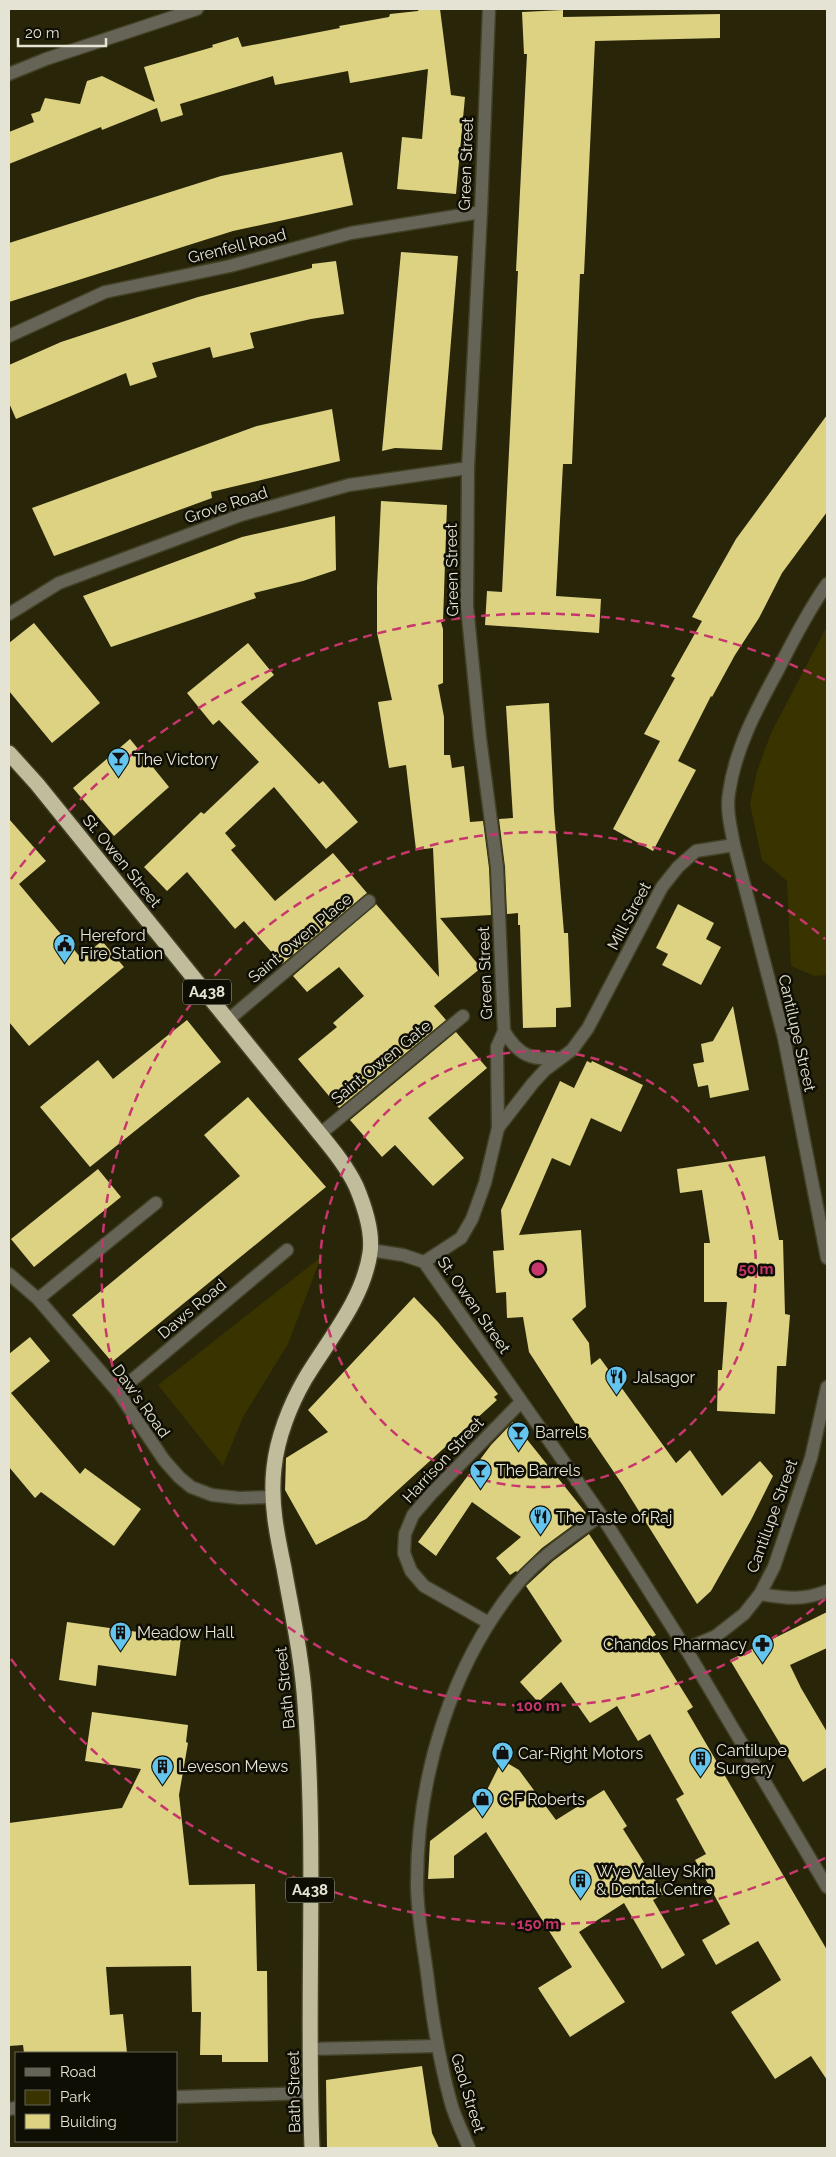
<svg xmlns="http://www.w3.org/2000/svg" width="836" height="2157" font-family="Raleway,sans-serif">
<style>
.green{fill:#393300}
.building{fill:#dcd282}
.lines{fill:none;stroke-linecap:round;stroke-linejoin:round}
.street-casing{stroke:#424025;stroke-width:15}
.highway-casing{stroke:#424025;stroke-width:18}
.street{stroke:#656457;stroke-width:12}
.highway{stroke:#c0bc9c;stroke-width:15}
.ring{fill:none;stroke:#c7366d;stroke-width:2.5;stroke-dasharray:9 6}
.labels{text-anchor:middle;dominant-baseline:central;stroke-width:5;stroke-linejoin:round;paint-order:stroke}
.shield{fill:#0f0e04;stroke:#a5a395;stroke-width:1}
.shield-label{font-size:15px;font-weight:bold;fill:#e5e3d3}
.street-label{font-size:16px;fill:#e5e3d3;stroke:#0f0e04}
.poi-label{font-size:16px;fill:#e5e3d3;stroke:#0f0e04;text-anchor:start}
.centre{fill:#c7366d;stroke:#0f0e04;stroke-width:2.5}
.ring-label{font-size:15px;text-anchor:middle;font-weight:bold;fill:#c7366d;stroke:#0f0e04;stroke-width:5;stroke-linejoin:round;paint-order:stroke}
</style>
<rect width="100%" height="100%" fill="#282509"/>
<g class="green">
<path d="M827 626V975L814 976 791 966 787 881 762 860 750 804 757 771 771 733Z"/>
<path d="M321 1257 288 1344 243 1417 223 1466 158 1385Z"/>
</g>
<g class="building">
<path d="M419 9H440L451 95 465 97 456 194 397 189 402 137 422 139 428 69 350 83 348 71 275 85 273 76 180 104 183 115 161 122 157 108 102 130 101 127 9 164V132L34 122 31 114 40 111 45 98 80 104 87 81 102 76 155 102 144 67 213 47 212 45 238 37 242 47 340 28 339 26 389 17 390 14 418 11Z"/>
<path d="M563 10V17L720 14V38L595 41 584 274H580L572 464H563L556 596 601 599 599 633 485 625 487 591 502 592 518 271H516L527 54H524L522 12Z"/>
<path d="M342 152 353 205 233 231 9 302V243L221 176Z"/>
<path d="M401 252 458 256 442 450 395 448 382 451Z"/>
<path d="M336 261 344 314 311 319 250 333 254 348 213 358 210 347 152 363 157 377 130 386 126 373 16 419 9 403V365L61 342 198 297 312 268V264Z"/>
<path d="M332 409 340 461 211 492 212 498 54 556 32 508 257 426Z"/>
<path d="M827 415V512L782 573 759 618 735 655 712 697 711 696 678 761 696 770 653 851 613 829 660 741 644 734 675 678 671 676 702 621 692 617 736 539Z"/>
<path d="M381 501 447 505 443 622H441L443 629V683L438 685 444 717V755H450L452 768 464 766 470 822 483 821 489 868 491 915 440 918 481 968 434 1006 446 1020 339 1108 298 1059 337 1027 333 1023 364 996 339 967 307 992 293 976 376 904 439 977 433 848 416 850 406 765 389 768 378 702 392 700 377 633V587Z"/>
<path d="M335 516 336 570 303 581 254 593 256 598 111 647 83 596 242 537Z"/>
<path d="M34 623 100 703 52 743 9 691V643Z"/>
<path d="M248 643 274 675 241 702 319 784 323 781 358 822 326 849 274 787 225 833 236 846 231 850 275 901 333 853 367 893 282 964 244 921 235 929 187 872 167 891 144 867 201 812 204 814 259 762 219 720 213 725 187 693Z"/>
<path d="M549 703 554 811 564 933H568L571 1007 556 1008V1027L523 1028 520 925H518V913L507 914 505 867 499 819 513 818 506 706Z"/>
<path d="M130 739 169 787 114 836 73 788Z"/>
<path d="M9 819 46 861 19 884 81 958 102 941 124 967 29 1046 9 1022Z"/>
<path d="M678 904 714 923 706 939 721 947 701 985 662 965 668 954 656 948Z"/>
<path d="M733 1006 749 1090 710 1098 708 1085 698 1087 693 1064 704 1062 701 1044 713 1041Z"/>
<path d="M187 1020 221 1062 90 1167 40 1107 98 1060 113 1079Z"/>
<path d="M456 1032 487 1068 428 1118 464 1158 433 1186 395 1145 382 1157 350 1120Z"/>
<path d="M587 1061 591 1063 592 1061 643 1085 621 1132 591 1118 570 1166 552 1158 519 1235 581 1230 586 1307 572 1319 589 1343 591 1365 600 1358 676 1463 690 1450 722 1496 760 1461 773 1476 751 1520 711 1591 697 1604 622 1484 590 1437 586 1440 529 1352 523 1317 507 1318 506 1292 496 1293 493 1251 504 1250 501 1210 560 1081 574 1088Z"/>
<path d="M248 1097 326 1187 112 1362 72 1315 240 1176 204 1135Z"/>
<path d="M765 1156 779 1240H783L785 1314 790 1315 786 1366H777L775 1414 717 1411 718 1370H722L727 1302H704V1243H710L702 1190 680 1193 677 1169Z"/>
<path d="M98 1169 121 1197 34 1267 11 1239Z"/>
<path d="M414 1297 438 1322 498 1394 494 1397 497 1400 366 1519 316 1545 285 1490 286 1458 328 1432 308 1410Z"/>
<path d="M30 1337 50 1361 11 1393 80 1474 85 1468 141 1509 114 1546 41 1492 35 1498 9 1467V1354Z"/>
<path d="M513 1422 586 1513 579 1519 580 1520 542 1548 517 1572 516 1571 510 1575 496 1558 521 1537 472 1502 436 1556 418 1542 491 1445Z"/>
<path d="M589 1534 656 1635 650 1638 693 1707 687 1711 827 1950V2080L811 2056 775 2079 731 2012 781 1980 758 1941 716 1965 702 1940 730 1924 695 1860 706 1854 676 1799 684 1794 650 1734 638 1741 617 1706 590 1723 561 1682 538 1702 520 1682 562 1641 526 1586 553 1561Z"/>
<path d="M827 1612V1648L790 1665 801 1688 827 1732V1767L803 1782 730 1660Z"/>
<path d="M67 1622 181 1638 176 1676 98 1665 96 1686 59 1680Z"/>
<path d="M92 1712 188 1725 186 1742 188 1743 179 1795 189 1885 255 1884 257 1971H267L268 2062H222V2055H200L201 2012H192L191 1966 106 1967 110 2015 123 2014 127 2053H24L23 2045 9 2046V1823L122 1808 141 1769 85 1761Z"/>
<path d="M502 1760 519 1770 556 1820 604 1790 627 1826 623 1829 664 1894 653 1900 685 1955 662 1969 624 1903 579 1932 625 2002 570 2037 538 1988 572 1967 486 1832 454 1856V1878L428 1879 430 1841 481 1802Z"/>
<path d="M422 2066 432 2133 439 2148H327L326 2080Z"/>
</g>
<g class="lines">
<defs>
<g id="street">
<path d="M489 9 481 212 468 468 467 606 480 738 497 867 504 1031 497 1047 498 1128"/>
<path d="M9 74 46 59 197 9"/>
<path d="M9 336 105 292 230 266 351 233 481 212"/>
<path d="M827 584C808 611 793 640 778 670 757 708 735 749 729 793 726 810 731 828 734 845L784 1038 827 1258"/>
<path d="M9 614 59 583 241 515 349 485 468 468"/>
<path d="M228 1020 369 901"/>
<path d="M504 1031C518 1055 532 1061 559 1058"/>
<path d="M320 1134 463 1016"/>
<path d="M370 1250 403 1255 424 1262 601 1515 686 1649 827 1887"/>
<path d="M424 1262 461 1238 472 1219 485 1183 498 1128 533 1083 545 1070 572 1050 588 1028 662 887 678 867 696 851 734 845"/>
<path d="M9 1274 38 1299 118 1392 164 1460 179 1477 191 1487 212 1495 239 1498 271 1497"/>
<path d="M38 1299 156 1203"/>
<path d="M118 1392 287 1250"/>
<path d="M760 1594C786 1598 802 1601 827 1591"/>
<path d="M489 1623 424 1586 411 1571 404 1553 405 1534 413 1515 431 1494 521 1402"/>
<path d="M686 1649 716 1636 744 1614 760 1594 774 1567 811 1458 827 1387"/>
<path d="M310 2049 437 2046"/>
<path d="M176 2097 310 2093"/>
<path d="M9 2109 16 2108"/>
<path d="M469 2148C463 2133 455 2118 451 2103 439 2060 432 2017 427 1973 423 1943 417 1913 417 1883 417 1777 451 1664 519 1582 542 1555 573 1536 601 1515"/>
</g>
<path id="highway" d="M9 753 37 784 320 1134C333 1150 347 1167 356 1186 364 1205 373 1233 370 1253 363 1300 329 1339 305 1379 290 1405 277 1438 274 1468 270 1502 277 1535 284 1568 292 1613 302 1658 305 1704 317 1851 306 2000 312 2148"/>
</defs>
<use href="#street" class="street-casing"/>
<use href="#highway" class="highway-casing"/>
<use href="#street" class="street"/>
<use href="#highway" class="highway"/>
</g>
<g class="ring">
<circle cx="538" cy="1269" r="218"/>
<path d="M825 1599A437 437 0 1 1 825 939"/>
<path d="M825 1858A655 655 0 0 1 11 1659M11 879A655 655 0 0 1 825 680"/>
</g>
<defs>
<symbol id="bar-pin" viewBox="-11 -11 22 30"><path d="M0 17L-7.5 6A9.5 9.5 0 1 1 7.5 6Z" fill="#64c5ee" stroke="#0f0e04"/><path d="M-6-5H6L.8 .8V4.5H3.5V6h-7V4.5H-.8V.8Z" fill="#111"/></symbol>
<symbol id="civic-pin" viewBox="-11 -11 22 30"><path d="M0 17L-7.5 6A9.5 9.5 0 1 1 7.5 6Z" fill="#64c5ee" stroke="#0f0e04"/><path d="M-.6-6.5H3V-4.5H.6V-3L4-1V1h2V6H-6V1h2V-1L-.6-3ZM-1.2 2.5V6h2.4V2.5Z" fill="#111"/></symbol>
<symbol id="restaurant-pin" viewBox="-11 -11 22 30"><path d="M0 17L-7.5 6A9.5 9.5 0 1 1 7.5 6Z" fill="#64c5ee" stroke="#0f0e04"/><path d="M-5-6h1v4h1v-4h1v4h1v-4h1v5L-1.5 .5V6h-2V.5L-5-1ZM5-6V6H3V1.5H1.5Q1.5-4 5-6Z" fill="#111"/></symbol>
<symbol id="building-pin" viewBox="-11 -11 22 30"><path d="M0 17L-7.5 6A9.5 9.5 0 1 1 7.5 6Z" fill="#64c5ee" stroke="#0f0e04"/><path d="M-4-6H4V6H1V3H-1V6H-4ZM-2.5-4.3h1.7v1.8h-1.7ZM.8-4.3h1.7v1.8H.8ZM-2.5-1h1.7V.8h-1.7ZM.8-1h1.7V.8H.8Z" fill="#111"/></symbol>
<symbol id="pharmacy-pin" viewBox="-11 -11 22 30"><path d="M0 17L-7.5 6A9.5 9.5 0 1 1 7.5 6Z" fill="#64c5ee" stroke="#0f0e04"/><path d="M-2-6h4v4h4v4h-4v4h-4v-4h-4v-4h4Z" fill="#111"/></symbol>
<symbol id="shop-pin" viewBox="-11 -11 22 30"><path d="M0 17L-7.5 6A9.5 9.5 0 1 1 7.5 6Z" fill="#64c5ee" stroke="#0f0e04"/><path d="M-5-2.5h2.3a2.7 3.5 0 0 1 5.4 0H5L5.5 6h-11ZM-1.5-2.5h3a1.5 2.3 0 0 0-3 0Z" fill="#111"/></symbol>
</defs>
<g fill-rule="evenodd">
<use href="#bar-pin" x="106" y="746" width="25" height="34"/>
<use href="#civic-pin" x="52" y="932" width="25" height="34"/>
<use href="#restaurant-pin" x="604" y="1364" width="25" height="34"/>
<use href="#bar-pin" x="506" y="1420" width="25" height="34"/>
<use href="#bar-pin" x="468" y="1458" width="25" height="34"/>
<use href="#restaurant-pin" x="528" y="1504" width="25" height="34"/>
<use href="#building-pin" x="108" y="1620" width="25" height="34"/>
<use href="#pharmacy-pin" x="750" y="1632" width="25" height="34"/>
<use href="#shop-pin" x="490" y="1740" width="25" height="34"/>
<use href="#building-pin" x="688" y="1746" width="25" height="34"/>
<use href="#building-pin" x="150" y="1754" width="25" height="34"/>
<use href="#shop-pin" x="470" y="1786" width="25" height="34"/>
<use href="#building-pin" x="568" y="1868" width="25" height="34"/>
</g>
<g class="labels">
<g class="shield">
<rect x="183" y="979.5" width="48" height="25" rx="4"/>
<rect x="286" y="1877.5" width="48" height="25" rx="4"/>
</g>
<g class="shield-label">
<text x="207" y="992">A438</text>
<text x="310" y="1890">A438</text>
</g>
<g class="street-label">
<text transform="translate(466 164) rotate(-88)">Green Street</text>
<text transform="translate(237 246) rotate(-14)">Grenfell Road</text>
<text transform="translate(226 505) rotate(-18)">Grove Road</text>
<text transform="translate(452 570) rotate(-91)">Green Street</text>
<text transform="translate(122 861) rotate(51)">St. Owen Street</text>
<text transform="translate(629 916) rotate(-62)">Mill Street</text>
<text transform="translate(300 938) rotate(-40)">Saint Owen Place</text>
<text transform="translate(485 973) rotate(-92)">Green Street</text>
<text transform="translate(797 1033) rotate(77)">Cantilupe Street</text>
<text transform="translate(381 1062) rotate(-39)">Saint Owen Gate</text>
<text transform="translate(474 1305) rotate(55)">St. Owen Street</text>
<text transform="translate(192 1309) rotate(-40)">Daws Road</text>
<text transform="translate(141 1401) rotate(54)">Daw's Road</text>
<text transform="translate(443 1460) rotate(-47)">Harrison Street</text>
<text transform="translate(772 1516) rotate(-70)">Cantilupe Street</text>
<text transform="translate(285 1688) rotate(-96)">Bath Street</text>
<text transform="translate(294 2092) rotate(-91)">Bath Street</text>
<text transform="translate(468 2093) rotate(73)">Gaol Street</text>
</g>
<g class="poi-label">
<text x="134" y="759">The Victory</text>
<text x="80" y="935">Hereford<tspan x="80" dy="18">Fire Station</tspan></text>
<text x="633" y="1377">Jalsagor</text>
<text x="535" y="1432">Barrels</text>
<text x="496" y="1470">The Barrels</text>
<text x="556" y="1517">The Taste of Raj</text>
<text x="137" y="1632">Meadow Hall</text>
<text x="747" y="1644" text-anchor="end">Chandos Pharmacy</text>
<text x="716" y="1750">Cantilupe<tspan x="716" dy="18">Surgery</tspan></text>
<text x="518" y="1753">Car-Right Motors</text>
<text x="178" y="1766">Leveson Mews</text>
<text x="499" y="1799">C F Roberts</text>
<text x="596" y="1871">Wye Valley Skin<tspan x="596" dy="18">&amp; Dental Centre</tspan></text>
</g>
</g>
<circle cx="538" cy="1269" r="8" class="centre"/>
<g class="ring-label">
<text x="756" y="1274">50 m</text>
<text x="538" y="1711">100 m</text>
<text x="538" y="1929">150 m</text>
</g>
<rect width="836" height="2157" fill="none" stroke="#e5e3d3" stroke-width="20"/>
<rect x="15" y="2052" width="162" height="90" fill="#0f0e04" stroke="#656357"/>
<rect x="25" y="2068" width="25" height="8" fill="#656457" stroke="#656357"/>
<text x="60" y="2077" font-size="15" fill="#e5e3d3">Road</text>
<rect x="25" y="2090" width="25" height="15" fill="#393300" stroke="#656357"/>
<text x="60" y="2102" font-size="15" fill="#e5e3d3">Park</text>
<rect x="25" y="2114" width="25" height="15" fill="#dcd282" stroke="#656357"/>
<text x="60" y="2127" font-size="15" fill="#e5e3d3">Building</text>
<path d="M18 38v8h88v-8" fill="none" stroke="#e5e3d3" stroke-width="2.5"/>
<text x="25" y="38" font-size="15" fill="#e5e3d3" stroke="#0f0e04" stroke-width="4" paint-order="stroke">20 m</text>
</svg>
